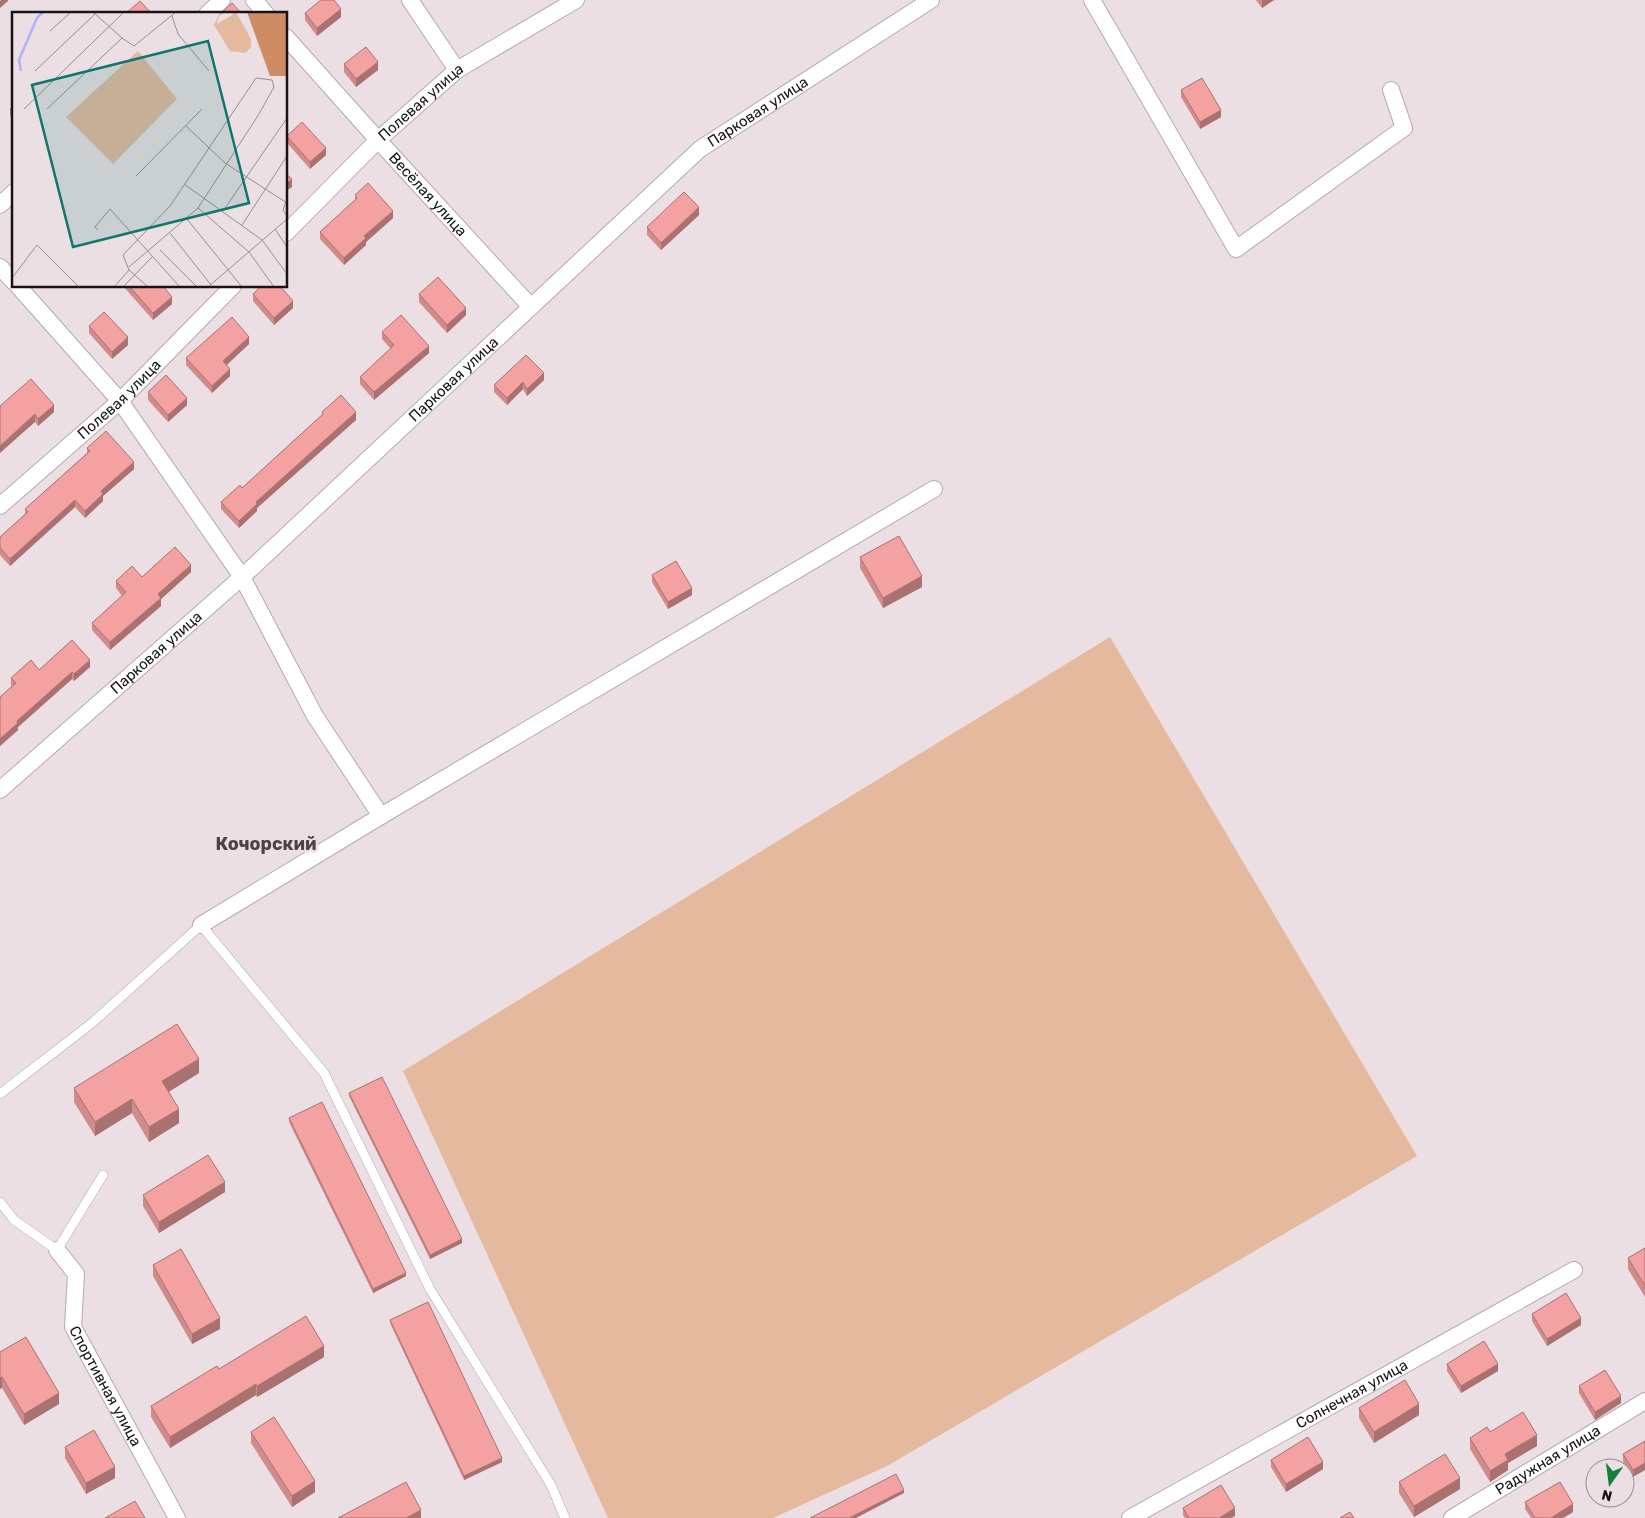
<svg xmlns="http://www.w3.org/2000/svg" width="1645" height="1518" font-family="Rubik,sans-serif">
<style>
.green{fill:#e5b99e}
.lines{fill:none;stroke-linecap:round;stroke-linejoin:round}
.service-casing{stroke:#b5aaaf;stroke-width:10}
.minor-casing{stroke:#b5aaaf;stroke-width:18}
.service{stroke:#fff;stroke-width:9}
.minor{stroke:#fff;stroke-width:16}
.wall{fill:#d18b8a}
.shaded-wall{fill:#aa7171}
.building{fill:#f3a2a1;stroke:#aa7171}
.labels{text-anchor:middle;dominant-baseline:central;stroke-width:5;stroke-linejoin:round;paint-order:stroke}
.street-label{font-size:15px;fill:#181416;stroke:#ebdfe4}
.quarter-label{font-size:18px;font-weight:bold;fill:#4c4347;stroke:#ebdfe4}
.inset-river{fill:none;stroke:#b3b0f5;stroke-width:2.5}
.inset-road{fill:none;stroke:#978e92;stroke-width:1}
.view{fill:#0f766e;fill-opacity:0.15;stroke:#0f766e;stroke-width:2.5}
.inset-edge{fill:none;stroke:#181416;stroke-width:2.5}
</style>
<rect width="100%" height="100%" fill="#ebdfe4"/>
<path class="green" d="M1110 637 1417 1156 887 1466 773 1518H608L403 1071Z"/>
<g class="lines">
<defs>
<g id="service">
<path d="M0 1094 92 1023 201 925 324 1073 430 1289 551 1485 565 1518"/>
<path d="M0 1202 14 1220 57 1250 103 1175"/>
</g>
<g id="minor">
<path d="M254 0 266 14"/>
<path d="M410 0 457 70"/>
<path d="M1092 0 1236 249 1404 128 1391 90"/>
<path d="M207 14 222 0"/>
<path id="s1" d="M286 37 378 140 531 307"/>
<path d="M0 205 14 192"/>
<path id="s2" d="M286 233 378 140 457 70 576 0"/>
<path d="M0 267 14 282"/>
<path d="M18 286 120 401 242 577 315 716 381 816"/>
<path id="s3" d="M0 506 120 401 233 286"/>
<path id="s4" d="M0 790 242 577 700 149 931 0"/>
<path d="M201 925 381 816 934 489"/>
<path id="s5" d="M57 1250 76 1274 73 1327 177 1518"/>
<path id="s6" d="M1130 1518 1574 1270"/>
<path id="s7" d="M1452 1518 1645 1401"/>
</g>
</defs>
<use href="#service" class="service-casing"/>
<use href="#minor" class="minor-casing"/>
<use href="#service" class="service"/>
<use href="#minor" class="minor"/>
</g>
<g class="wall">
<path d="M1256 0H1274L1262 8Z"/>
<path d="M305 13 341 17 317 36 305 20Z"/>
<path d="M344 64 378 70 356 87 344 72Z"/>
<path d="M1181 90 1221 117 1200 129 1181 97Z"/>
<path d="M14 105V120L10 116V109Z"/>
<path d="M287 136 326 155 310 169 287 143Z"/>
<path d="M355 195 393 218 366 242V245L344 265 320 239V232L355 201Z"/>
<path d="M699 215 661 250 647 235V227Z"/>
<path d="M123 286H163L172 304 153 320Z"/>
<path d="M253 294 293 308 274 325 253 301Z"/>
<path d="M419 294 466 315 447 333 419 302Z"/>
<path d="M89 326 128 345 112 359 89 333Z"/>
<path d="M382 332 429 353 374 400 360 384V377L391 349 382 339Z"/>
<path d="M249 344 227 365 230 376 212 393 186 365V358Z"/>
<path d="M544 380 527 396 523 389 507 405 494 392V385Z"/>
<path d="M148 392 187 405 168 422 148 400Z"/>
<path d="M0 406 54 412 38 426 35 422Z"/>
<path d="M322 412 356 420 257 508V511L239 528 221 509V502L242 488 322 415Z"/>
<path d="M87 448 134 469 103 496V501L85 518 75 507 10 566 0 555V537L25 514V509L87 453Z"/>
<path d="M860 557 922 587 883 608 860 568Z"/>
<path d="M191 572 161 599V606L110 650 92 630V623L122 596 116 588V581Z"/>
<path d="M652 575 692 595 668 609 652 582Z"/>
<path d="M90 667 74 681 72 679 18 727V730L0 746V697L12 686 11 685V678L39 670Z"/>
<path d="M199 1073 168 1092 179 1123 149 1142 132 1113 95 1136 74 1102V1088Z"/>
<path d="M349 1093 462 1243 430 1259 349 1096Z"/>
<path d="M289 1118 406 1276 373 1293 289 1122Z"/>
<path d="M225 1192 159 1233 143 1206V1195Z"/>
<path d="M1645 1248V1297L1628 1269V1258Z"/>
<path d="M153 1265 220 1329 192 1344 153 1276Z"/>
<path d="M1532 1314 1581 1325 1547 1346 1532 1321Z"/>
<path d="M390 1320 502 1462 464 1480 390 1323Z"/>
<path d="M0 1352 59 1404 24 1425 2 1388Z"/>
<path d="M324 1357 257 1397 256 1395 170 1448 151 1417V1406L219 1369Z"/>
<path d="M1447 1364 1498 1371 1461 1393 1447 1371Z"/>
<path d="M1579 1386 1621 1403 1595 1420 1579 1393Z"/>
<path d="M1359 1408 1419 1415 1374 1443 1359 1418Z"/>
<path d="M251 1432 315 1492 292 1507 251 1443Z"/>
<path d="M1490 1432 1537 1446 1508 1463V1470L1490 1482 1470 1449V1438Z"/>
<path d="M1645 1441 1633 1477 1623 1461V1454Z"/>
<path d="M65 1447 115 1478 86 1494 65 1458Z"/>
<path d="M1271 1460 1323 1469 1286 1492 1271 1467Z"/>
<path d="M1399 1482 1460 1489 1414 1517 1399 1493Z"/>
<path d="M1525 1502 1573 1512 1563 1518H1531L1525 1509Z"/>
<path d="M1183 1508 1235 1516 1231 1518H1185L1183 1515Z"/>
</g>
<g class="shaded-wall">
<path d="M1 0H8V1L0 8V1Z"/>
<path d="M1263 0H1274L1262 8V1Z"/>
<path d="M341 9V17L317 36V28Z"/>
<path d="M378 62V70L356 87V79Z"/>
<path d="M1221 110V117L1200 129V122Z"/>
<path d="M326 148V155L310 169V162Z"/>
<path d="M292 179V187L286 191V184Z"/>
<path d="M699 207V215L661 250V243Z"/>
<path d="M393 211V218L366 242V245L344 265V258L364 236Z"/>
<path d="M172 297V304L153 320V313Z"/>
<path d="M293 301V308L274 325V318Z"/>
<path d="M466 308V315L447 333V325Z"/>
<path d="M128 337V345L112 359V352Z"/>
<path d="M249 337V344L223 368V361Z"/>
<path d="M429 346V353L374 400V392Z"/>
<path d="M230 369V376L212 393V386Z"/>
<path d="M544 373V380L527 396V389Z"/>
<path d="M523 382V389L507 405V398Z"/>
<path d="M187 398V405L168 422V415Z"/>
<path d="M54 405V412L38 426V419Z"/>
<path d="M356 412V420L257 508V511L239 528V521L256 502Z"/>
<path d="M35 414V422L0 453V446Z"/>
<path d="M134 462V469L103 496V501L85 518V511L101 491Z"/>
<path d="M75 500V507L10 566V559Z"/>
<path d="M191 565V572L161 599V606L110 650V642L158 594Z"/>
<path d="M922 576V587L883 608V598Z"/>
<path d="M692 588V595L668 609V602Z"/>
<path d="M90 660V667L74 681V674Z"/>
<path d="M72 672V679L18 727V730L0 746V739L17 721Z"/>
<path d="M199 1059V1073L162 1096V1081Z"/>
<path d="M132 1099V1113L95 1136V1122Z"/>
<path d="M179 1109V1123L149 1142V1127Z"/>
<path d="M225 1182V1192L159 1233V1222Z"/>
<path d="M462 1239V1243L430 1259V1255Z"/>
<path d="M406 1273V1276L373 1293V1289Z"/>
<path d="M220 1318V1329L192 1344V1334Z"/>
<path d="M1581 1318V1325L1547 1346V1339Z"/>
<path d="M324 1346V1357L257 1397V1386Z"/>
<path d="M1498 1364V1371L1461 1393V1386Z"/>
<path d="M2 1377V1388L0 1389V1378Z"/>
<path d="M256 1384V1395L170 1448V1437Z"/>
<path d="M59 1393V1404L24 1425V1414Z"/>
<path d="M1621 1396V1403L1595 1420V1412Z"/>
<path d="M1419 1404V1415L1374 1443V1432Z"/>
<path d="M1537 1435V1446L1508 1463V1470L1490 1482V1471L1505 1454Z"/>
<path d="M502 1458V1462L464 1480V1476Z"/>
<path d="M1323 1462V1469L1286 1492V1484Z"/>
<path d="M1645 1463V1470L1633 1477V1470Z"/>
<path d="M115 1467V1478L86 1494V1483Z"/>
<path d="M1460 1478V1489L1414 1517V1506Z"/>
<path d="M315 1481V1492L292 1507V1496Z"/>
<path d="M904 1490V1493L856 1518H849Z"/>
<path d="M1573 1504V1512L1563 1518H1551Z"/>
<path d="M1235 1508V1516L1231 1518H1219Z"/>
<path d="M421 1510V1518H406Z"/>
</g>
<g class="building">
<path d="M321 0H334L341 9 317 28 305 13Z"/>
<path d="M140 1 152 14H125Z"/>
<path d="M232 3 242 14H220Z"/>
<path d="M366 47 378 62 356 79 344 64Z"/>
<path d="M1202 78 1221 110 1200 122 1181 90Z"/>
<path d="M14 105V113L10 109Z"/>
<path d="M302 122 326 148 310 162 287 136Z"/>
<path d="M286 174 292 179 286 184Z"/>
<path d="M368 183 393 211 364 236 366 238 344 258 320 232 357 198 355 195Z"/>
<path d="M684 192 699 207 661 243 647 227Z"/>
<path d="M438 277 466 308 447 325 419 294Z"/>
<path d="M129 286H163L172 297 153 313Z"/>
<path d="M261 286H280L293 301 274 318 253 294Z"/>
<path d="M104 312 128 337 112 352 89 326Z"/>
<path d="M401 315 429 346 374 392 360 377 394 345 382 332Z"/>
<path d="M232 317 249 337 223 361 230 369 212 386 186 358Z"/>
<path d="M526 355 544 373 527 389 523 382 507 398 494 385Z"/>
<path d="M166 375 187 398 168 415 148 392Z"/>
<path d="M31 379 54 405 38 419 35 414 0 446V406Z"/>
<path d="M341 395 356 412 256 502 257 504 239 521 221 502 240 485 242 488 323 414 322 412Z"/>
<path d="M106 431 134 462 101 491 103 494 85 511 75 500 10 559 0 548V537L28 512 25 509 90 451 87 448Z"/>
<path d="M899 536 922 576 883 598 860 557Z"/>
<path d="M175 547 191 565 158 594 161 598 110 642 92 623 126 592 116 581 132 566 142 577Z"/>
<path d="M676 561 692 588 668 602 652 575Z"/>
<path d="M72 640 90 660 74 674 72 672 17 721 18 723 0 739V697L16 683 11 678 31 660 39 670Z"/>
<path d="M177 1024 199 1059 162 1081 179 1109 149 1127 132 1099 95 1122 74 1088Z"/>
<path d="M382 1077 462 1239 430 1255 349 1093Z"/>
<path d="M322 1102 406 1273 373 1289 289 1118Z"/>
<path d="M208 1155 225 1182 159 1222 143 1195Z"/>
<path d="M1645 1248V1286L1628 1258Z"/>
<path d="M181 1249 220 1318 192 1334 153 1265Z"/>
<path d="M1566 1293 1581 1318 1547 1339 1532 1314Z"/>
<path d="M428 1302 502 1458 464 1476 390 1320Z"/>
<path d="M306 1316 324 1346 257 1386 256 1384 170 1437 151 1406 217 1366 219 1369Z"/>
<path d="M26 1337 59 1393 24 1414 2 1377 0 1378V1352Z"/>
<path d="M1484 1341 1498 1364 1461 1386 1447 1364Z"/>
<path d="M1605 1370 1621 1396 1595 1412 1579 1386Z"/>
<path d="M1405 1380 1419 1404 1374 1432 1359 1408Z"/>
<path d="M1523 1412 1537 1435 1505 1454 1508 1460 1490 1471 1470 1438 1487 1427 1490 1432Z"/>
<path d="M274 1417 315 1481 292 1496 251 1432Z"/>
<path d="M94 1430 115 1467 86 1483 65 1447Z"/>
<path d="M1308 1437 1323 1462 1286 1484 1271 1460Z"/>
<path d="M1645 1441V1463L1633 1470 1623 1454Z"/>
<path d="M1445 1454 1460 1478 1414 1506 1399 1482Z"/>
<path d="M896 1474 904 1490 849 1518H810Z"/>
<path d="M406 1482 421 1510 406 1518H338Z"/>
<path d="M1560 1482 1573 1504 1551 1518H1535L1525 1502Z"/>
<path d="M1221 1485 1235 1508 1219 1518H1189L1183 1508Z"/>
<path d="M135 1501 145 1518H105Z"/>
<path d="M1350 1512 1354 1518H1340Z"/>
</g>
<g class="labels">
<g class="street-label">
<text stroke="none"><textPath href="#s2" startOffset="188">Полевая улица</textPath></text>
<text stroke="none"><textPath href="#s4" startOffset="1018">Парковая улица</textPath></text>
<text stroke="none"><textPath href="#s1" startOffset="212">Весёлая улица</textPath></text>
<text stroke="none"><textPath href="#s4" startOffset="612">Парковая улица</textPath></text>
<text stroke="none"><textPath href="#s3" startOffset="160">Полевая улица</textPath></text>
<text stroke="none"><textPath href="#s4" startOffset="208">Парковая улица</textPath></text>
<text stroke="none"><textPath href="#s5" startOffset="151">Спортивная улица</textPath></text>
<text stroke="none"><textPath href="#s6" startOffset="254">Солнечная улица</textPath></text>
<text stroke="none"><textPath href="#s7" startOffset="112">Радужная улица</textPath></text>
</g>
<g class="quarter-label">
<text x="266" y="844">Кочорский</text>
</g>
</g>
<g transform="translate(12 12)">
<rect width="275" height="275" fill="#ebdfe4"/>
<path d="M208 0H214L207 4 205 12 222 2 217 0H224L239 27V35L233 41 218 39 202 13ZM126 39 165 87 101 152 54 105Z" fill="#e5b99e"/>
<path d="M235 0H275V64H258Z" fill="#cd8c63"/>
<path class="inset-river" d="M9 59 7 48 25 6 31 0"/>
<path class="inset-road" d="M81 0 110 26M160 4 166 22 197 59M38 19 59 0M23 59 83 2M12 97 112 0M35 97 110 26 122 34 164 0M174 114 213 151 275 191M124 164 190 97M172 172 250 228 275 262M275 187 271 198 275 204M186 196 237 240 262 275M211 199 275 106M175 207 230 275M230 213 275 144M263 217 275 235M86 218 83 215 98 197 168 275M158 221 199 273M148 238 185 275M117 258 111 243 158 194 244 66 260 68 262 75 247 102 186 196 117 255M117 258 136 275M0 266 25 233 67 275M102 275 117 258M111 275 141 244M196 275 275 207"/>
<path class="view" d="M196 29 237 191 61 235 20 73Z"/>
<rect width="275" height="275" class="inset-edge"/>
</g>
<g transform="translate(1610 1483) rotate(194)"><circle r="24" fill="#ebdfe4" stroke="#978e92"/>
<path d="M0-4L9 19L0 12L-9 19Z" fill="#168036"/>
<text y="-8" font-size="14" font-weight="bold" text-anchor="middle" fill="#181416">N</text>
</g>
</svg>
